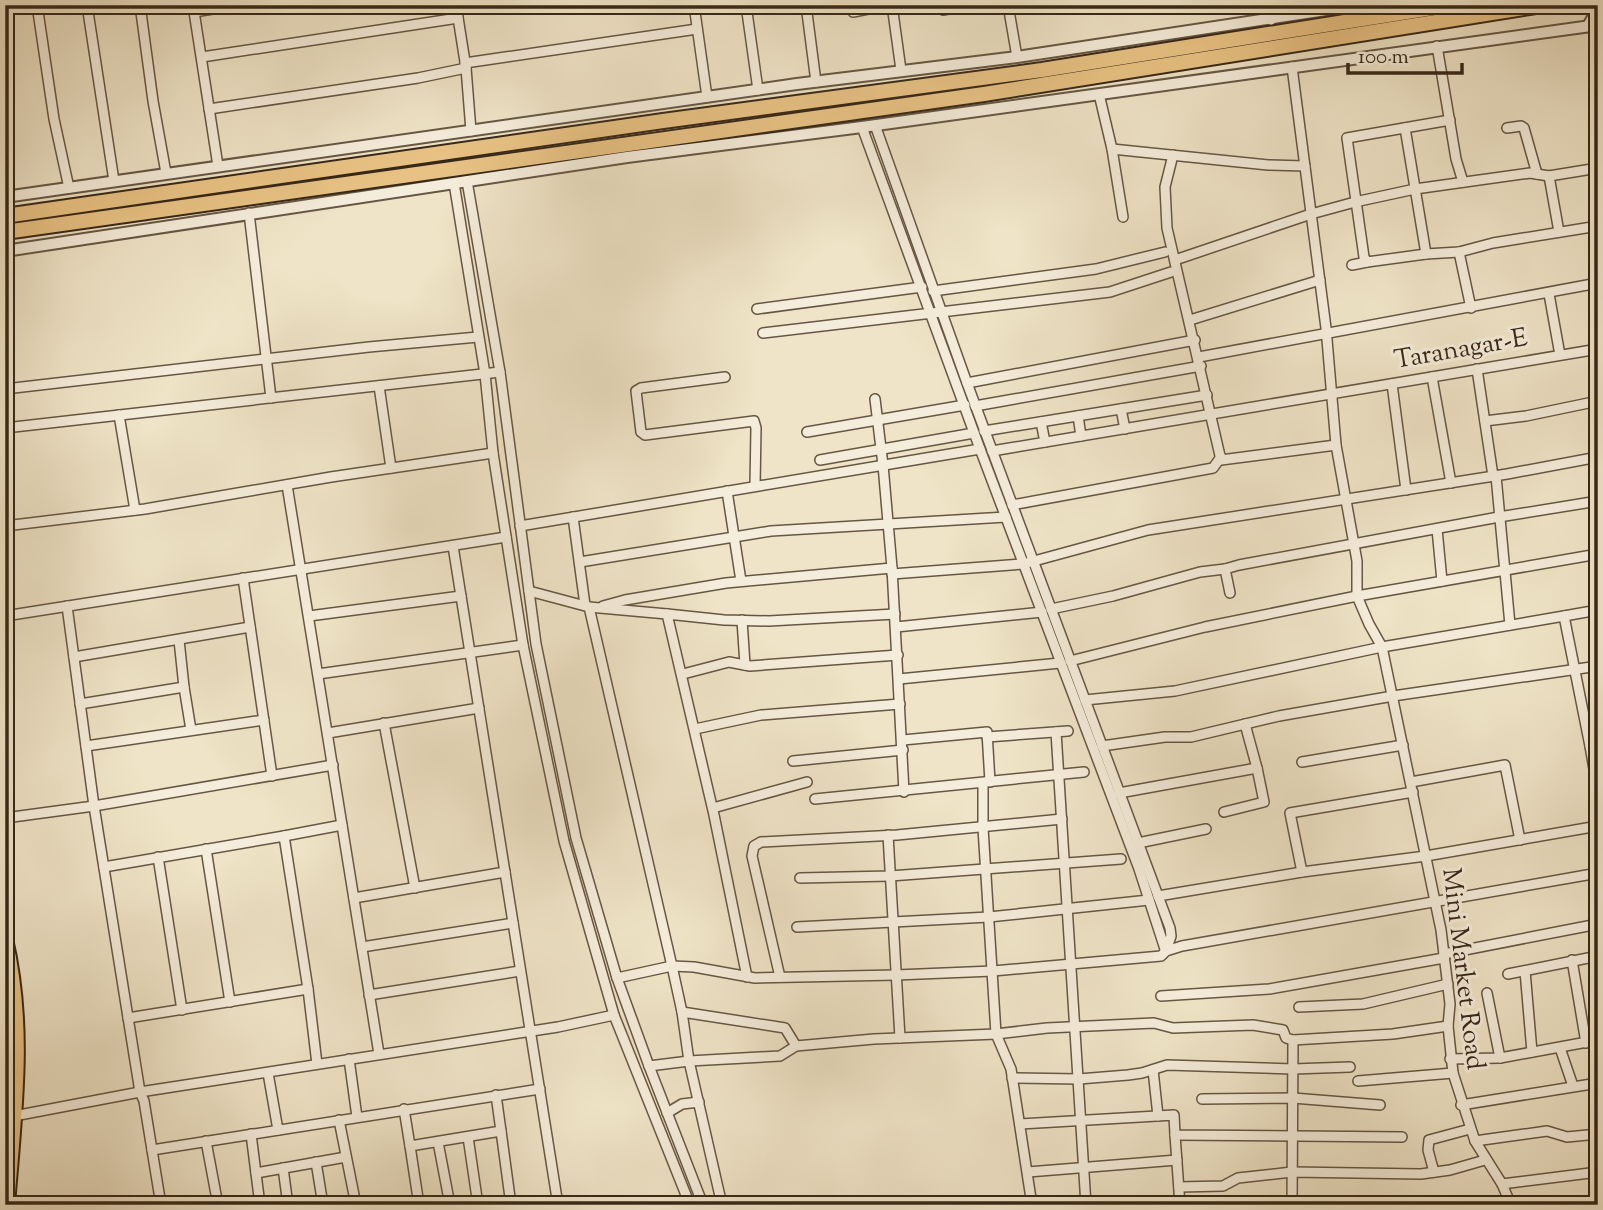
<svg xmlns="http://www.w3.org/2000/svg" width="1603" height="1210" font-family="'Sorts Mill Goudy',serif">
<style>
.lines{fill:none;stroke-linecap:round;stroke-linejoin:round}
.minor-casing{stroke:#665744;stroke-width:12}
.tertiary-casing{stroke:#665744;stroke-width:14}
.primary-casing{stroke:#382818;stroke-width:18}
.trunk-casing{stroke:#382818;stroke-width:18}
.minor{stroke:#f5eddb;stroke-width:9}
.tertiary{stroke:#f5eddb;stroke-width:10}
.primary{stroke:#e8c284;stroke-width:14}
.trunk{stroke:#e8c284;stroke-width:14}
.labels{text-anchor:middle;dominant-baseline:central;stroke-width:6;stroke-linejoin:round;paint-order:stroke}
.street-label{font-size:26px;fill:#382818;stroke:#f5eddb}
</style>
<rect width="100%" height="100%" fill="#efe4c7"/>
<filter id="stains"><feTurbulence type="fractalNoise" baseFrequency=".00286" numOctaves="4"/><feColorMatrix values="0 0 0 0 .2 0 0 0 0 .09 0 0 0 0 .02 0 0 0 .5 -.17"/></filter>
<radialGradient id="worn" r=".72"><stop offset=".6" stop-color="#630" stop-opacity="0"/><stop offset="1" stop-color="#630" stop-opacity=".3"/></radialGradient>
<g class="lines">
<defs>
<g id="minor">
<path d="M37 5 54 119 69 188"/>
<path d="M87 5 114 181"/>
<path d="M140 5 153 101 166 173"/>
<path d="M193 5 218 166"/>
<path d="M456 5 466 68 471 131"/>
<path d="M694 5 707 97"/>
<path d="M746 5 758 90"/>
<path d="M806 5 816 82"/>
<path d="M892 5 901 70"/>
<path d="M1008 5 1017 57"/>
<path d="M1268 5 1271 20"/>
<path d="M5 6 7 5"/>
<path d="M457 9 487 5"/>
<path d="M943 10 968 5"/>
<path d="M194 12 237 5"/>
<path d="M853 12 888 5"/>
<path d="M1437 46 1456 159 1463 182"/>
<path d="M202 57 458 18"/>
<path d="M465 63 697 29"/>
<path d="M1292 67 1326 328 1336 445 1357 561V596L1369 624 1382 647 1441 930 1450 1004 1448 1026 1453 1073 1475 1141 1502 1184 1511 1205"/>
<path d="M1099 94 1112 149 1123 217"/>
<path d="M209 109 418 78 466 68"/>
<path d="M1450 120 1347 138 1364 257 1367 262 1426 254 1459 252 1493 243 1598 226"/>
<path d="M875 125 967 383 1170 928 1171 936 1166 951"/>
<path d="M862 127 980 449 1139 869 1165 949"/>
<path d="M1405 128 1426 254"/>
<path d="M1507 128 1521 126 1524 128 1537 174"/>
<path d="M1112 149 1268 165 1305 166"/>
<path d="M1173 155 1165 187 1167 228 1221 460 1336 445"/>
<path d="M1549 176 1559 232"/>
<path d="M467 181 500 372 536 644 576 838 617 978 649 1066 703 1205"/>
<path d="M454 183 485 374 493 453 523 645 564 841 614 1015 690 1205"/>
<path d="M249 213 271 398"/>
<path d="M1459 252 1471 308"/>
<path d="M1175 260 1311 214 1355 202 1415 189 1530 173 1549 176 1598 168"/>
<path d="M1352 265 1367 262"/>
<path d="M933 291 1096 269 1165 252"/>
<path d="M1549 294 1560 355"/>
<path d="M757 309 922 287"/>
<path d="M1190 320 1320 280"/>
<path d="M763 333 1110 292 1171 272"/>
<path d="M1199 357 1598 283"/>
<path d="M1477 369 1493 476"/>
<path d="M725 377 641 388 636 391 641 432 645 435 754 421 756 428 755 486"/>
<path d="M1432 377 1451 483"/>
<path d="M967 383 1195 340"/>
<path d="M1392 384 1406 490"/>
<path d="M379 386 391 468"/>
<path d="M5 389 369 347 478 337"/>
<path d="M875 399 883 465 892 568 904 792"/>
<path d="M975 406 1201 366"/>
<path d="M1121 409 1125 429"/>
<path d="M119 415 135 510"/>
<path d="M1078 416 1081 436"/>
<path d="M1485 421 1526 416 1598 401"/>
<path d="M1041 422 1045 442"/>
<path d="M5 428 500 372"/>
<path d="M984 431 1207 395"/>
<path d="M807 432 965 405"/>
<path d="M992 451 1598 349"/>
<path d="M820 460 974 433"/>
<path d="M1496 476 1510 625"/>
<path d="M287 485 379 1054"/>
<path d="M727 491 741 581"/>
<path d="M1012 505 1213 468 1221 457"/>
<path d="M573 517 585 605"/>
<path d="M5 526 145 509 331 477 493 453"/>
<path d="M520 526 980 449"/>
<path d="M1437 529 1442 581"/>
<path d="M453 546 558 1205"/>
<path d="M580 562 771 531 1006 517"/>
<path d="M892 574 1023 564 1148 530 1507 474 1598 457"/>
<path d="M243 578 272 776"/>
<path d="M529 591 589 607 672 966 682 1012 689 1061 722 1205"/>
<path d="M1230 593 1225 569 1239 565 1499 517 1598 501"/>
<path d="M67 606 94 806 140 1092 144 1101 161 1205"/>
<path d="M603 606 625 600 726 583 892 568"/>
<path d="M589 607 667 614 714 815 747 977"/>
<path d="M1051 609 1113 596 1200 572 1225 569"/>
<path d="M1598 610 1564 616 1590 746 1598 745"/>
<path d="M667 614 724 620 769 621 895 614"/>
<path d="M5 616 506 537"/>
<path d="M309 616 461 596"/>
<path d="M742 620 745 665"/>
<path d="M896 627 1042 612"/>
<path d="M74 657 250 627"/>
<path d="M1070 661 1205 627 1357 596 1598 554"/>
<path d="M318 674 523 645"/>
<path d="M683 674 729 662 750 666 898 655"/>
<path d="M899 679 1060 663"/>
<path d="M184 687 191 730"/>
<path d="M1085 700 1175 691 1382 647 1564 616"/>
<path d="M80 704 184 687 179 640"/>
<path d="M384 723 415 888"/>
<path d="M695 729 761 715 900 704"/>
<path d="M1056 732 1086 1205"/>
<path d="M328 733 479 708"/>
<path d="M987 737 1068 731"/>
<path d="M903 740 987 732 990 782"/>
<path d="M86 746 264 720"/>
<path d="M1102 746 1165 737H1191L1279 716 1393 696 1598 666"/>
<path d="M1590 746 1598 792"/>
<path d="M793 761 903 750"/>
<path d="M1302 762 1403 745"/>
<path d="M1411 782 1505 765 1520 840"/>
<path d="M983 783V828L996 1034 1011 1069 1032 1205"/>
<path d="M1119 793 1257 768 1245 724"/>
<path d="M815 799 1084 772"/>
<path d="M713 808 807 782"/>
<path d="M1224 812 1264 802 1257 768"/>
<path d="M5 818 94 806 333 765"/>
<path d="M888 835 900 1038"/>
<path d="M284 836 342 825"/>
<path d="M1138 843 1206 829"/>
<path d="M206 849 230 1002"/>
<path d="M158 857 182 1010"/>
<path d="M104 867 284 836 308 989 128 1018"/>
<path d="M1302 872 1290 813 1413 792"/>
<path d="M800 878 890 876 1121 859"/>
<path d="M1158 896 1302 872 1426 856 1598 826"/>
<path d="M354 898 505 872"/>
<path d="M797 927 989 917 1149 900"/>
<path d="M362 947 513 923"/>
<path d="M1444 954 1598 924"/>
<path d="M1572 960 1586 1043"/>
<path d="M1525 971 1532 1052"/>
<path d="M1508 974 1598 956"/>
<path d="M780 977 752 856 754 846 761 842 897 835 1062 819"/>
<path d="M617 978 672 966 694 967 755 978 896 975 993 971 1161 956 1166 951 1182 946 1598 873"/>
<path d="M308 989 317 1064"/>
<path d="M1487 993 1500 1058"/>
<path d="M369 995 520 971"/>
<path d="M1161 996 1269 989 1444 958"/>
<path d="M1299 1007 1363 1004 1448 984"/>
<path d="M682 1012 785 1028 796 1046"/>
<path d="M1560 1048 1573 1086"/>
<path d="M349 1059 357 1117"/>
<path d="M1450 1059 1500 1058 1598 1040"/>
<path d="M649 1066 689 1061 780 1056 796 1046 874 1039 996 1034 1047 1028 1154 1023 1173 1028 1253 1025 1283 1030 1286 1038 1293 1040 1393 1034 1448 1026"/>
<path d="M1153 1070 1158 1116"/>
<path d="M268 1073 278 1130"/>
<path d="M1012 1078 1079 1079 1128 1075 1142 1073 1167 1065 1293 1069 1350 1067"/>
<path d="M1358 1081 1453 1073"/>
<path d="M496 1095 501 1131"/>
<path d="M1202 1099 1293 1098 1380 1105"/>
<path d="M1461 1105 1598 1083"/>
<path d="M404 1109 410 1146 501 1131 511 1205"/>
<path d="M667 1113 682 1104 699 1102"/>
<path d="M14 1116 140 1092 558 1027 614 1015"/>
<path d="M339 1120 356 1205"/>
<path d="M1020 1124 1174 1115 1175 1135 1402 1137"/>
<path d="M251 1134 260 1205"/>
<path d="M1175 1135 1180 1205"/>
<path d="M468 1137 478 1205"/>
<path d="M206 1141 218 1205"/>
<path d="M1475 1141 1547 1131 1567 1137 1598 1134"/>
<path d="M438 1142 450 1205"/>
<path d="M410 1146 419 1205"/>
<path d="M152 1150 540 1089"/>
<path d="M316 1162 323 1205"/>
<path d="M283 1168 288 1205"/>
<path d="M1028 1172 1177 1160"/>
<path d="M1434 1172 1428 1150 1429 1140 1470 1129"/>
<path d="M256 1173 346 1157"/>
<path d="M1502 1184 1598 1172"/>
<path d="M1179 1187 1223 1186 1238 1178 1292 1172 1421 1174 1450 1170 1485 1160"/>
<path d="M486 1205 511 1201"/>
<path d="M1165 1205 1180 1204"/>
<path d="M1292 1205 1293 1040"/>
</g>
<g id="tertiary">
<path d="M1588 26 1598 9"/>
<path d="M5 197 797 84 1017 57 1359 5"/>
<path d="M5 251 627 157 862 127 1598 25"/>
</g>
<g id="primary">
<path d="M5 939C26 1028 14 1115 7 1205"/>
<path d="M5 999 8 1064 5 1103"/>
</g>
<g id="trunk">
<path d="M5 216 663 121 1042 70 1451 5"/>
<path d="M5 232 984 94 1542 5"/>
</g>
</defs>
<use href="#minor" class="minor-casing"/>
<use href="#tertiary" class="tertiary-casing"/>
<use href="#primary" class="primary-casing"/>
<use href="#trunk" class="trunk-casing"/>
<use href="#minor" class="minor"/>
<use href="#tertiary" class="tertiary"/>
<use href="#primary" class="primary"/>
<use href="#trunk" class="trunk"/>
</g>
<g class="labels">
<g class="street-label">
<text transform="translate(1461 350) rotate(-10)">Taranagar-E</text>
<text transform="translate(1462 969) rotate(83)">Mini Market Road</text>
</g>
</g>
<rect width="1603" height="1210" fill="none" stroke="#efe4c7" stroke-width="28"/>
<rect x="7" y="7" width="1589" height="1196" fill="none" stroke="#382818" stroke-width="3.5"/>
<rect x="14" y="14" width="1575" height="1182" fill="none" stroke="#382818" stroke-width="2"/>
<path d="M1348 63v10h114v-10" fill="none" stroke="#382818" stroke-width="3.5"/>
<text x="1358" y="63" font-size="21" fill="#382818" stroke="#f5eddb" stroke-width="5" paint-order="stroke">100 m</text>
<rect width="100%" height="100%" filter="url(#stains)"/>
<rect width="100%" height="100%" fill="url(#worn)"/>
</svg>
